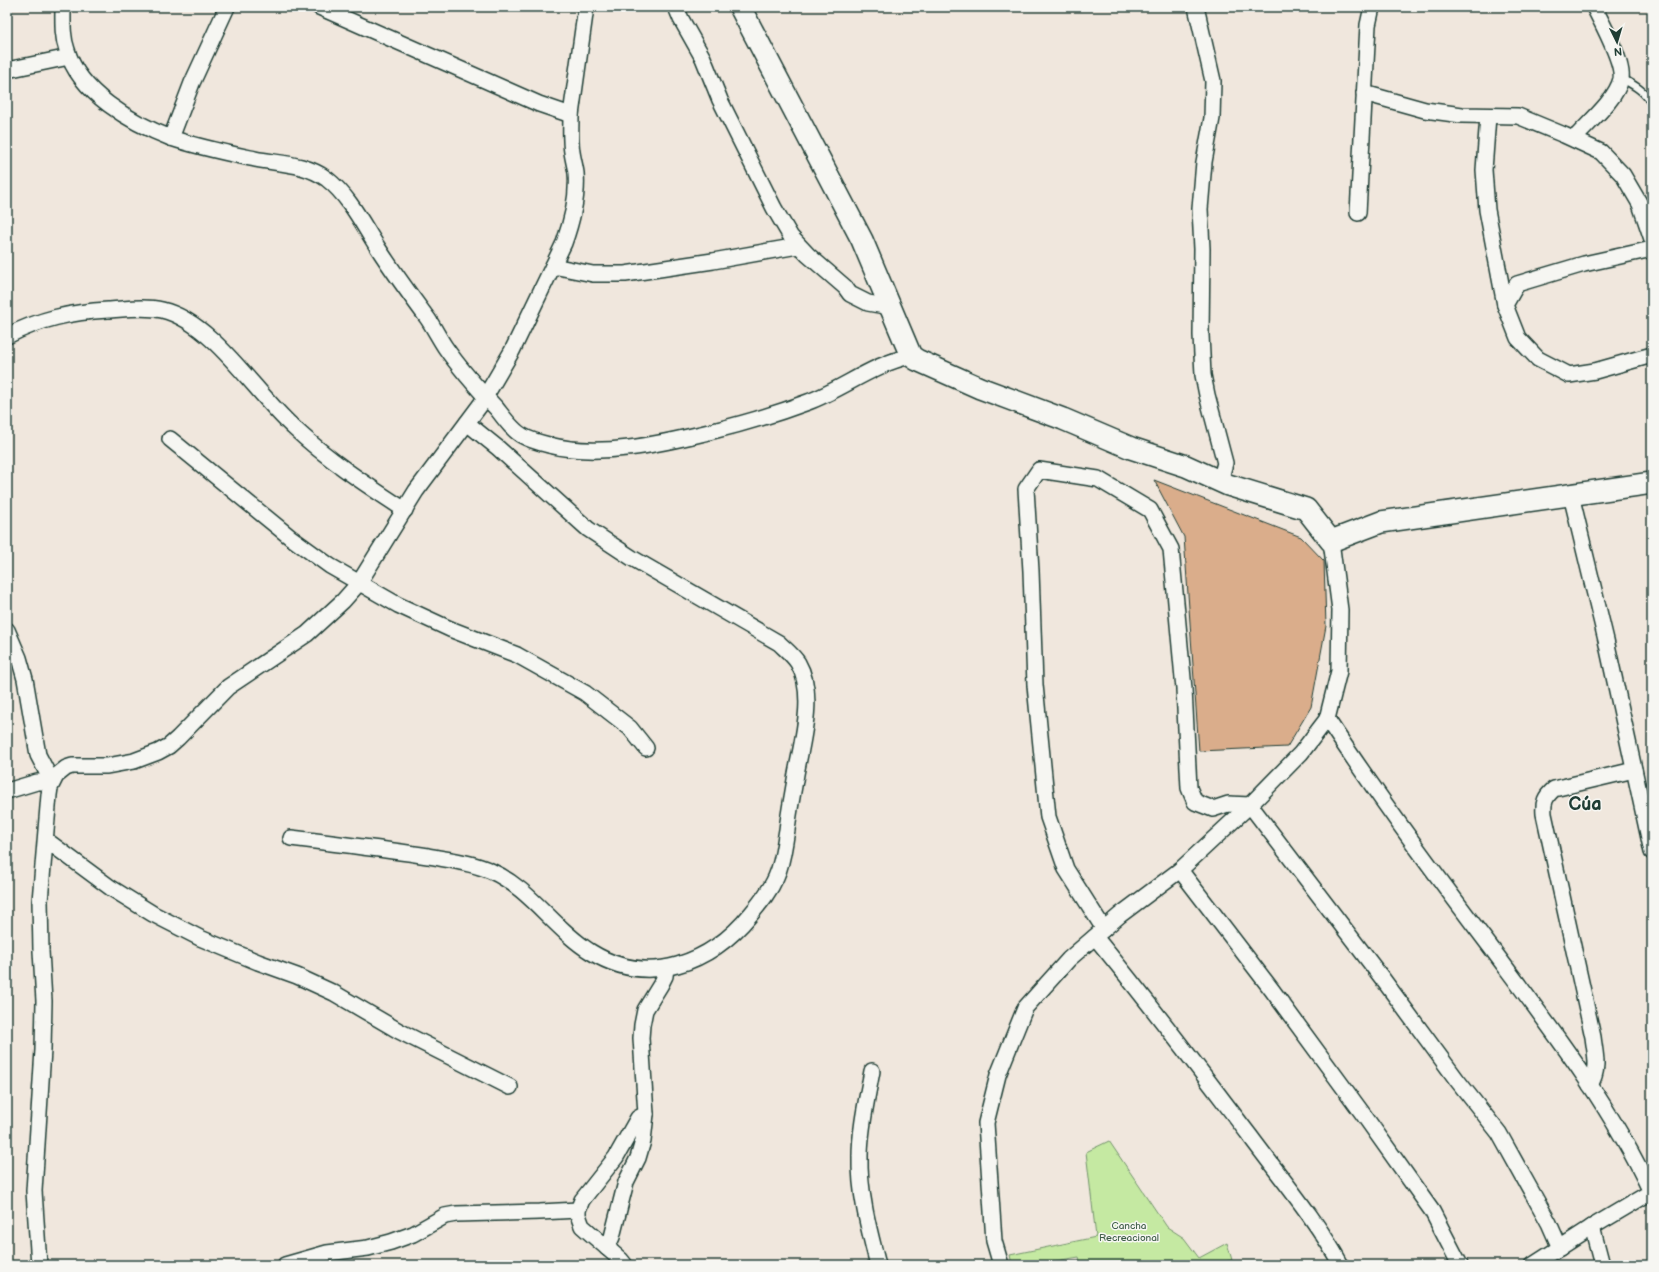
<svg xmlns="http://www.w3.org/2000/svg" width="1659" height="1272" font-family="'Balsamiq Sans',sans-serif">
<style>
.green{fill:#c5e9a2;stroke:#72936b}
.building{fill:#daad8b;stroke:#1f3d34}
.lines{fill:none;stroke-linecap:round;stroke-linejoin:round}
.lane-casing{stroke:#1f3d34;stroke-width:10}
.street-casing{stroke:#1f3d34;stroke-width:18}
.secondary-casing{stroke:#1f3d34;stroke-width:24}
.lane{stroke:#f6f6f2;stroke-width:7}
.street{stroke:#f6f6f2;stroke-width:15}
.secondary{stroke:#f6f6f2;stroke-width:21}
.labels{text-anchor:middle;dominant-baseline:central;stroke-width:3;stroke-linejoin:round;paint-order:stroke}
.park-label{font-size:10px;fill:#405f4a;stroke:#f6f6f2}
.town-label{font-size:18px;font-weight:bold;fill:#1f3d34;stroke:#f6f6f2}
</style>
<rect width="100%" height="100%" fill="#f0e7dd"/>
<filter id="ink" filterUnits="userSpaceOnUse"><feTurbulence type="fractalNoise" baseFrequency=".025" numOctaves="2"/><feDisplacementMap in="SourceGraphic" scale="8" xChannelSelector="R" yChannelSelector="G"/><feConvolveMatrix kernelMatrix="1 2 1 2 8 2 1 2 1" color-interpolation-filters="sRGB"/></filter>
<g filter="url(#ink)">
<path class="green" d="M1109 1141 1167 1227 1184 1238 1199 1258 1227 1243 1232 1260 1211 1265H1081L1079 1257 1032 1265H1012L1010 1255 1096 1237 1086 1152Z"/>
<path class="building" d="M1154 480 1301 537 1324 561 1326 626 1311 707 1287 747 1199 751 1184 537Z"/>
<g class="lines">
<defs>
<path id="lane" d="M1621 78C1634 85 1645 91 1652 104"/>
<g id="street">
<path d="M63 7C63 22 62 36 67 50 79 93 132 123 171 138 198 147 227 153 255 159 280 164 305 163 327 179 350 197 363 225 378 248 394 273 411 296 428 319 434 328 439 338 445 347 460 369 479 390 497 409 504 418 513 431 523 436 530 440 541 443 549 445 599 458 660 444 709 432 742 424 776 414 808 402 843 389 873 364 911 356"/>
<path d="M319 7 539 104 571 115"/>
<path d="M676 7 681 19 703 58 720 100 774 208 791 237 808 255 845 287 850 294 868 303 890 307"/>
<path d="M1196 7 1213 81 1212 118 1204 162 1200 209 1202 249 1201 335 1203 375 1207 395 1225 463 1220 481"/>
<path d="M7 70 69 57"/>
<path d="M1364 93 1425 110 1462 115 1518 116 1564 135 1601 152 1623 175 1640 204 1652 239"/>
<path d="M1488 116 1484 170 1487 210 1505 305"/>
<path d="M171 138 192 83 227 7"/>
<path d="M1574 139C1588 123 1616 100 1621 79 1624 63 1602 23 1594 7"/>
<path d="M1358 213 1368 25 1372 7"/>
<path d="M1652 249 1584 264 1517 284 1505 305 1518 338 1538 359 1569 375 1595 371 1652 355"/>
<path d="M553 266 593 274H625L713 261 798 246"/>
<path d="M7 336C40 319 71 312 108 310 125 309 146 306 162 310 213 322 255 393 293 427 327 459 365 484 405 510"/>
<path d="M170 439 290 537 330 566 398 605 450 629 517 655 585 693 630 728 646 748"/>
<path d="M1571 495 1606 640 1652 852"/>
<path d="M7 630 19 658 25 679 38 755 52 782"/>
<path d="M1327 719C1379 798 1435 874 1492 949 1550 1027 1610 1104 1651 1192L1592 1227 1602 1265"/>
<path d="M7 791 37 782H52"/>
<path d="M291 838C337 844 383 849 428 856 449 860 471 862 491 871 531 889 554 929 591 952 649 988 711 963 751 914 761 902 770 891 776 877 783 862 784 846 787 830 789 811 793 793 796 774 802 741 816 694 798 663 793 655 785 649 779 643L632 558 588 529 498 448 467 423"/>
<path d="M46 840 111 888 153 914 200 938 258 962 297 976 334 993 399 1031 510 1087"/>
<path d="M1180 870 1272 990 1363 1114 1432 1211 1460 1265"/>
<path d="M1104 929 1066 869 1048 817 1035 685 1031 571 1026 489 1039 470 1098 479 1150 510 1171 549 1184 689 1189 788 1195 802 1213 809 1228 804 1250 805 1382 978 1457 1080 1499 1133 1549 1223 1560 1248"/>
<path d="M1095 937C1149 1002 1199 1069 1250 1136 1281 1178 1316 1219 1341 1265"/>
<path d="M872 1071C867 1099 860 1128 860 1156 859 1193 869 1230 878 1265"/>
<path d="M1590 1085C1600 1068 1595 1055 1593 1037L1544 814C1543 802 1545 797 1554 789L1634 770"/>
<path d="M607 1248 612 1237 626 1182 638 1158 643 1141 646 1114 641 1038 642 1025 645 1010 661 984 665 976 666 968"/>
<path d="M39 1265 34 1191 43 1050 44 1001 41 951 40 901 49 795 50 788 56 776 66 768 72 766H107L134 761 158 752 169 746 178 738 228 687 307 634 343 601 359 583 416 491 481 404 512 351 564 243C572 221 578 197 576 173 575 166 573 159 572 152 570 140 571 127 571 115L586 7"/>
<path d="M285 1265 327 1253 368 1248 391 1242 413 1234 445 1216 456 1214 540 1212 578 1210"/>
<path d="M625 1265 621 1260 582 1226 578 1215V1210L582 1200 616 1157 638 1118 646 1114"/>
<path d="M1001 1265 994 1241 986 1123 998 1075 1025 1008 1069 959 1120 915 1180 870 1250 805 1301 753 1327 719 1339 671 1340 610 1331 541"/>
<path d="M1533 1265 1592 1227"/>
</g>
<path id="secondary" d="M740 7 862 240 911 356 917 360 980 388 1063 419 1131 448 1186 466 1228 485 1306 509 1331 541 1381 522 1652 483"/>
</defs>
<use href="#lane" class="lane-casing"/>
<use href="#street" class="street-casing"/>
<use href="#secondary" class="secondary-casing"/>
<use href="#lane" class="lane"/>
<use href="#street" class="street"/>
<use href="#secondary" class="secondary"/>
</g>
</g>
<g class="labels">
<g class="park-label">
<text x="1129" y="1226">Cancha<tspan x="1129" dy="12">Recreacional</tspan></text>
</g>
<g class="town-label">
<text x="1585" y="804">Cúa</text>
</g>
</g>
<rect width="1659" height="1272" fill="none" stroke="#f6f6f2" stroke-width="24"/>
<rect x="12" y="12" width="1635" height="1248" fill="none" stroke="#1f3d34" stroke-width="1.5" filter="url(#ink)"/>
<g transform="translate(1617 42) rotate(175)" stroke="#f6f6f2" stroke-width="3" paint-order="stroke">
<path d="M0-3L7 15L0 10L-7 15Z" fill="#1f3d34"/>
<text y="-6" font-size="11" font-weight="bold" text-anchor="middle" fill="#1f3d34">N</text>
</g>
</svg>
